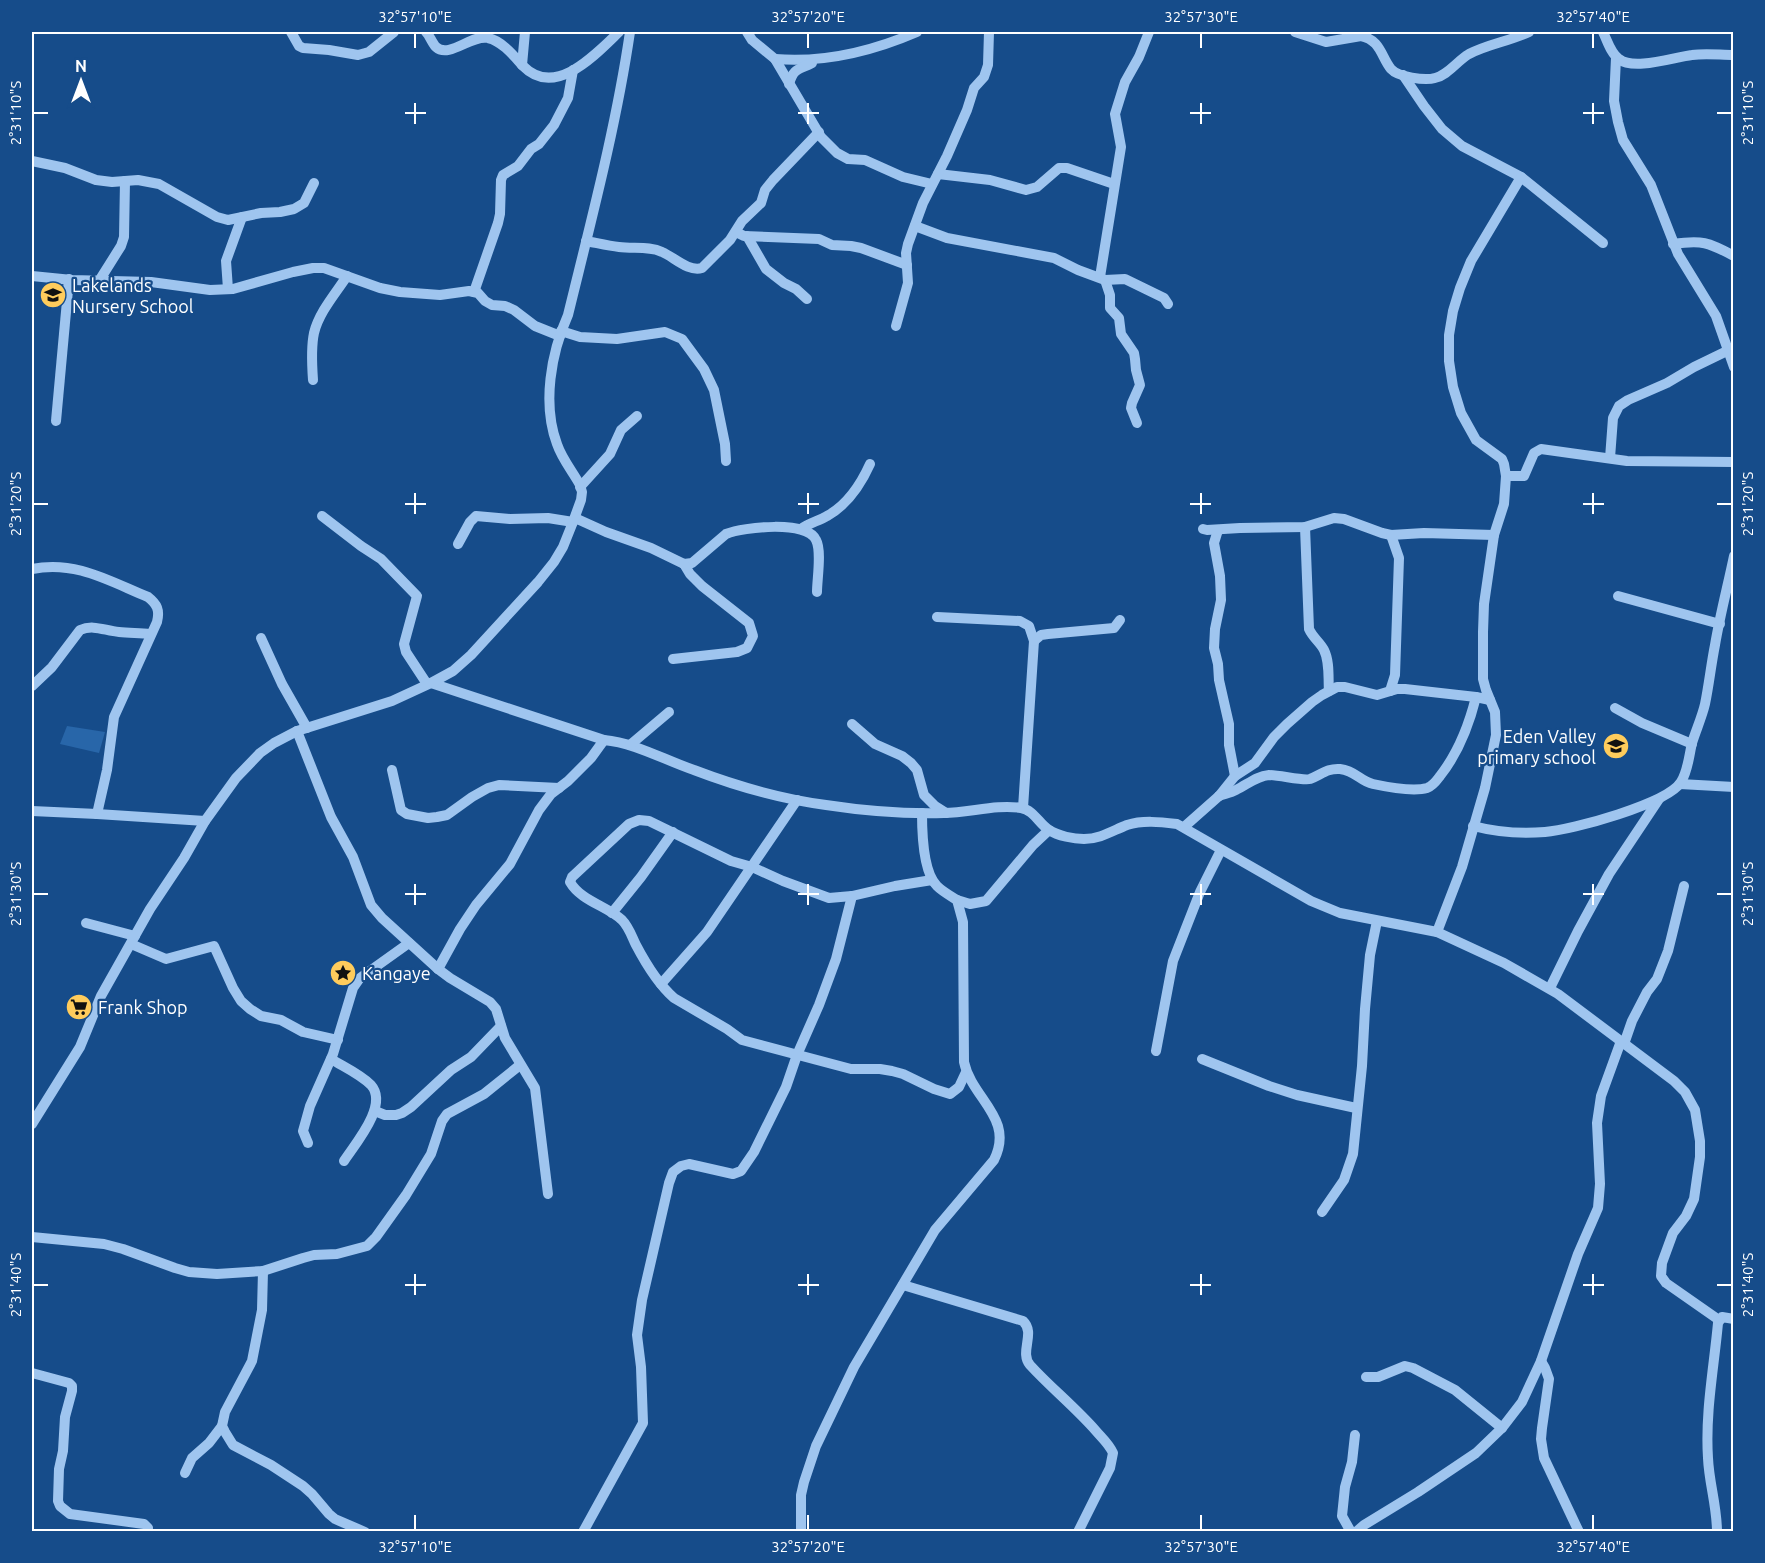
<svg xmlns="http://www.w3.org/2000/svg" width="1765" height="1563" font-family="Ubuntu,sans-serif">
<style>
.green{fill:#2866a9}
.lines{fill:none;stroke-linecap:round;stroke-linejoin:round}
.minor{stroke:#9fc5ef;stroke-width:10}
.ticks{fill:none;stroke:#fff;stroke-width:2}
.labels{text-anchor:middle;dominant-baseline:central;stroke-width:4.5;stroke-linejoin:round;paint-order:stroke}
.poi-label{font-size:18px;fill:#fff;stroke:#164c8a;text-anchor:start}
.neatline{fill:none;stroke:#fff;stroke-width:2}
.ticks-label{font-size:15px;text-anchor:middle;fill:#fff}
</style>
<rect width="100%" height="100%" fill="#164c8a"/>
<path class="green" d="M67 726 105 732 99 753 60 744Z"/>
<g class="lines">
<g class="minor">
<path d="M291 32 299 46 303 48 329 50 358 55 369 52 394 32"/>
<path d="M426 32C430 36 432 43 436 47 449 59 472 34 488 38 502 41 514 56 523 66 555 99 596 54 619 32"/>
<path d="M747 32 752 40 775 59 821 137 837 153 848 159 865 160 903 177 932 184"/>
<path d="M1295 32 1326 42 1361 36C1381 40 1381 57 1391 69 1398 77 1425 81 1435 78 1448 75 1457 61 1469 54 1488 44 1510 41 1529 32"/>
<path d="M1603 32C1607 40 1611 54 1619 59 1634 71 1674 57 1692 55 1706 53 1720 55 1734 55"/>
<path d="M1616 58 1614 101 1618 122 1623 140 1651 185 1678 254 1716 316 1734 367"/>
<path d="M775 59C823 63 873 51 917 32"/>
<path d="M522 65 525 32"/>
<path d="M1403 75 1424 106 1442 129 1462 146 1521 177 1603 243"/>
<path d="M789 84C794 67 799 70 812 63"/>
<path d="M32 161 65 168 96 180 112 182 138 180 159 184 217 217 228 220 261 213 280 212 294 209 304 203 314 183"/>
<path d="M938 174 990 180 1026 190 1037 187 1059 168H1067L1114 184"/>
<path d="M915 226 947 238 1054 258 1078 270 1105 280 1125 279 1164 298 1168 304"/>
<path d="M736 232 744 236 819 239 832 245 851 246 861 248 907 265"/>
<path d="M747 236 766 269 784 283 796 289 807 299"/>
<path d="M586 241C597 243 608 246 619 247 633 249 650 246 662 252 674 257 688 272 702 268L730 240 742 221 761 203 765 190 773 180 819 132"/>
<path d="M1673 244C1702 240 1708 242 1734 256"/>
<path d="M32 276 72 280 151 282 210 290 233 289 293 272 313 268H324L380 288 400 292 440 295 469 291 478 293 485 301 492 305 505 306 514 310 535 326 560 336"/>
<path d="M1100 277 1121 147 1115 114 1125 82 1139 57 1149 32"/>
<path d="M1105 280 1110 295V308L1119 318 1121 334 1134 353 1135 359 1136 370 1140 385 1132 403 1131 408 1137 423"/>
<path d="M99 281 121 246 124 237 125 181"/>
<path d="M228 289 226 261 242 217"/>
<path d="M474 292 498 223 500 214 501 180 503 175 518 166 531 149 539 144 554 125 568 98 573 70"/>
<path d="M896 326 908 283 906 253 908 244 923 203 947 156 967 110 974 88 984 77 988 65 989 32"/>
<path d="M561 331 580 337 617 339 665 332 682 339 704 369 714 390 725 444 726 461"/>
<path d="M313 380C312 366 311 347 314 333 319 312 336 293 347 276"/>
<path d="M56 421 69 279"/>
<path d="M1610 458 1613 418 1619 406 1628 400 1667 383 1694 367 1727 351"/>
<path d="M1506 476H1524L1534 453 1541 449 1627 461 1734 462"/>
<path d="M580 487 610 454 621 430 637 416"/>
<path d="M322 516 361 546 381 559 417 596 404 644 406 652 427 684"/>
<path d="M575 518 606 532 651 548 684 564 692 563 726 534C744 527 807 520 816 540 822 551 817 579 817 592"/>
<path d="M1305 527 1309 629C1313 638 1320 642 1324 650 1330 662 1328 678 1329 691"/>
<path d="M801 529C809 523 819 521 827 516 847 505 861 484 870 464"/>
<path d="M1203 529 1207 530 1240 528 1305 527 1334 518 1344 519 1382 533 1391 535 1424 533 1494 535"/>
<path d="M1218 530 1214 543 1220 576 1221 600 1215 629 1214 648 1218 664 1219 680 1229 724V745L1235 776"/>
<path d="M458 544 470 522 476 516 510 519 548 518 573 522"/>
<path d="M32 569C75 560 109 581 148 597 157 604 160 610 157 622L114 717 107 770 97 814"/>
<path d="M1618 596 1720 624"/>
<path d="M937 617 1020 621 1029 626 1034 641 1023 808"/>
<path d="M261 638 282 684 307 728"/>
<path d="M1034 641 1041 635 1048 634 1114 628 1120 620"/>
<path d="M673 659 737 652 747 648 753 636 749 623 702 586 690 574 684 564"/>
<path d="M431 683 604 740C636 743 664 760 694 770 736 786 781 799 826 805 865 811 905 814 944 813 969 813 996 804 1021 808 1034 810 1039 824 1049 830 1058 836 1074 839 1084 839 1100 839 1112 831 1127 825 1143 820 1160 822 1177 824L1311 901 1340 913 1437 932 1504 963 1558 994 1674 1081 1685 1092 1695 1110 1700 1141V1157L1694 1199 1686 1216 1673 1233 1662 1263 1661 1276 1666 1283 1719 1320"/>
<path d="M32 686 52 667 80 630C94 624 105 631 119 632 130 633 140 633 150 634"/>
<path d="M1390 691 1395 675 1399 558 1391 535"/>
<path d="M1615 708 1642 723 1692 744"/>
<path d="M852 724 875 744 902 756 911 763 917 770 924 795 935 806 946 813"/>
<path d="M297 731 331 817 353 857 371 905 382 918 438 969 450 978 490 1002 496 1009 505 1038 535 1088 548 1194"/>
<path d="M630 745 669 712"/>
<path d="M392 770 401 810 407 814 428 818 437 817 447 815 472 797 488 788 499 785 559 788"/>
<path d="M1680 784 1734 787"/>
<path d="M1219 796C1224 794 1231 793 1236 790 1247 785 1256 776 1269 775 1280 775 1303 781 1310 779 1321 775 1327 768 1340 769 1356 771 1360 781 1373 784 1387 787 1414 792 1427 788 1433 786 1437 780 1440 776 1459 752 1469 725 1476 697"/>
<path d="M32 811 97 814 205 821"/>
<path d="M1473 826C1496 832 1521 834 1545 832 1572 830 1667 804 1681 782 1688 771 1689 756 1692 743 1696 730 1702 717 1705 704 1709 685 1711 665 1715 645 1720 615 1728 585 1734 556"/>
<path d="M1184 827 1219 796 1235 776 1255 763 1274 737 1287 724 1312 702 1322 695 1337 687H1345L1377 695 1397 689H1405L1476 697 1490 700"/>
<path d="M932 880 895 886 852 896 829 898 783 881 752 867 731 861 649 821 639 820 629 824 572 877 570 882C581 901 607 906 622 920 629 927 632 937 636 945 646 964 658 984 674 998L727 1029 742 1040 851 1069H880L892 1071 903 1074 934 1089 950 1094 959 1087 966 1072"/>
<path d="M957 900 970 904 986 901 1033 845 1049 830"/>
<path d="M612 913 641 877 673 832"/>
<path d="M86 923 135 936"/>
<path d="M1437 932 1462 867 1485 788 1496 735 1495 712 1486 690 1483 679V632L1484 604 1494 535 1504 504 1506 476 1504 464 1502 459 1476 440 1461 413 1453 387 1449 361V335L1453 311 1460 288 1471 261 1521 177"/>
<path d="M131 944 166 959 214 946 233 988 241 1001 250 1009 261 1016 281 1020 303 1032 338 1040"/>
<path d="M438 969 460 929 476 905 510 864 539 810 551 794 568 781 591 758 604 740"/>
<path d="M661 984 707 932 797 800"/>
<path d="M1550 988 1578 931 1609 874 1659 799"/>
<path d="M1624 1044 1632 1021 1647 992 1657 979 1668 951 1684 886"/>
<path d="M1156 1051 1173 961 1200 892 1221 850"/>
<path d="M331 1059C344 1067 360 1074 371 1085 389 1105 355 1144 344 1161"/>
<path d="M1202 1059 1269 1086 1297 1095 1356 1108"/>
<path d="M375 1111 385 1115H396L402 1113 411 1107 451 1070 471 1057 501 1026"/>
<path d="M32 1124 80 1047 101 996 150 909 184 858 205 821 236 778 260 753 274 743 297 731 392 701 431 683 453 671 471 655 538 582 554 562 563 547 573 522 581 500 582 492 580 485C573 472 562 459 557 444 542 404 551 353 568 315 591 221 616 127 630 32"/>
<path d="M308 1143 303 1131 310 1106 333 1054 353 988 360 978 409 943"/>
<path d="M1322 1212 1344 1180 1353 1154 1362 1066 1365 1009 1370 955 1377 921"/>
<path d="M32 1237 104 1244 123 1249 175 1268 189 1272 217 1274 263 1271 303 1258 314 1255 337 1254 367 1246 376 1237 406 1195 431 1154 442 1121 447 1114 484 1094 520 1065"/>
<path d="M263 1271 262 1310 252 1361 225 1412 222 1426 225 1432 233 1445 271 1465 303 1486 312 1494 329 1514 335 1519 365 1532"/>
<path d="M903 1285 1023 1321C1036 1333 1019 1352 1030 1365 1051 1388 1075 1407 1096 1431 1102 1438 1109 1444 1113 1453L1110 1468 1078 1532"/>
<path d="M1541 1361 1545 1368 1549 1379 1542 1428 1541 1439 1544 1458 1579 1532"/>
<path d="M32 1373 69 1383 72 1386V1391L65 1417 63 1451 59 1469 58 1501 60 1506 70 1514 144 1524 148 1528 147 1532"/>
<path d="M1366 1377H1378L1405 1366 1413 1368 1455 1390 1502 1428"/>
<path d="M185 1473 192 1458 209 1443 222 1426"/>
<path d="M583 1532 643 1423 641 1367 637 1335 642 1300 669 1183 673 1172 681 1166 689 1164 733 1174 741 1171 754 1152 786 1087 797 1055 819 1005 836 959 852 896"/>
<path d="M801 1532V1495L804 1482 816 1446 854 1367 935 1230 994 1160C1015 1118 972 1099 964 1062L963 922 957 900C951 896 943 892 937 886 923 872 922 832 922 813"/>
<path d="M1351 1532 1342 1516 1345 1487 1352 1462 1355 1435"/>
<path d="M1356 1532 1364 1525 1418 1492 1476 1453 1502 1428 1522 1402 1541 1361 1578 1254 1598 1208 1600 1184 1597 1123 1601 1096 1621 1041"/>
<path d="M1717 1532C1717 1506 1709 1483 1708 1458 1705 1413 1714 1367 1718 1323L1722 1317 1734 1319"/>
</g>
</g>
<path class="ticks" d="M415 33V48M808 33V48M1201 33V48M1593 33V48M415 103V124M808 103V124M1201 103V124M1593 103V124M33 113H48M405 113H426M798 113H819M1190 113H1211M1583 113H1604M1717 113H1732M415 493V514M808 493V514M1201 493V514M1593 493V514M33 504H48M405 504H426M798 504H819M1190 504H1211M1583 504H1604M1717 504H1732M415 884V905M808 884V905M1201 884V905M1593 884V905M33 894H48M405 894H426M798 894H819M1190 894H1211M1583 894H1604M1717 894H1732M415 1274V1295M808 1274V1295M1201 1274V1295M1593 1274V1295M33 1285H48M405 1285H426M798 1285H819M1190 1285H1211M1583 1285H1604M1717 1285H1732M415 1515V1530M808 1515V1530M1201 1515V1530M1593 1515V1530"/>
<defs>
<symbol id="school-disc" viewBox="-11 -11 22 22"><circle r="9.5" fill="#ffcc5c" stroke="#164c8a"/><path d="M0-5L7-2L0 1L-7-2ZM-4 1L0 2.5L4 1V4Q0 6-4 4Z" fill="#111"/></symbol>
<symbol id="sight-disc" viewBox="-11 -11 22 22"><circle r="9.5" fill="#ffcc5c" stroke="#164c8a"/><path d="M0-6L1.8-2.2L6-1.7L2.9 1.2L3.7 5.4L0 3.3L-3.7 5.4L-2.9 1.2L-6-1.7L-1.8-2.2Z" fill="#111"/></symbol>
<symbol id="supermarket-disc" viewBox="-11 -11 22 22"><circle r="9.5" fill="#ffcc5c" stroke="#164c8a"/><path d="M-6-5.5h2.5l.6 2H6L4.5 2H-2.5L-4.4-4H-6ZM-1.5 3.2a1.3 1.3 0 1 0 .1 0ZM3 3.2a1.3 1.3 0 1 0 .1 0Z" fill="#111"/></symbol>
</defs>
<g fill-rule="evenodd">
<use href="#school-disc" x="38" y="280" width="30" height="30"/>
<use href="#school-disc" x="1601" y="731" width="30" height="30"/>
<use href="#sight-disc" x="328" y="958" width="30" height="30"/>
<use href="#supermarket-disc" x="64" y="992" width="30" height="30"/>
</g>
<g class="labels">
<g class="poi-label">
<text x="72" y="285">Lakelands<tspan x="72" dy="21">Nursery School</tspan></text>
<text x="1596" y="736" text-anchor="end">Eden Valley<tspan x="1596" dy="21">primary school</tspan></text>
<text x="362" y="973">Kangaye</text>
<text x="98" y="1007">Frank Shop</text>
</g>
</g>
<rect width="1765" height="1563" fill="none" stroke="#164c8a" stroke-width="66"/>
<g transform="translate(81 81)" stroke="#164c8a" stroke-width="4.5" paint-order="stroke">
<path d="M0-4.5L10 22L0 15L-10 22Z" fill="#ffffff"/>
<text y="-9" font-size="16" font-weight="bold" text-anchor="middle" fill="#ffffff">N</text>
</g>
<rect x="33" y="33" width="1699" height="1497" class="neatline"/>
<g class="ticks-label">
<text x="415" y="22">32°57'10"E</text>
<text x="808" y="22">32°57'20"E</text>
<text x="1201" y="22">32°57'30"E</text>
<text x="1593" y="22">32°57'40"E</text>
<text transform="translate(16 113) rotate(-90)" y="5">2°31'10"S</text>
<text transform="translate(1748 113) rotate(-90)" y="5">2°31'10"S</text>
<text transform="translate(16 504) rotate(-90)" y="5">2°31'20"S</text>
<text transform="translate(1748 504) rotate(-90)" y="5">2°31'20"S</text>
<text transform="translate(16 894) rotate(-90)" y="5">2°31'30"S</text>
<text transform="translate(1748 894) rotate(-90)" y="5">2°31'30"S</text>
<text transform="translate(16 1285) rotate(-90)" y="5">2°31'40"S</text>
<text transform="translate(1748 1285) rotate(-90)" y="5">2°31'40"S</text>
<text x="415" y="1552">32°57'10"E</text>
<text x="808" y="1552">32°57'20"E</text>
<text x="1201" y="1552">32°57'30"E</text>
<text x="1593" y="1552">32°57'40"E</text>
</g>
</svg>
